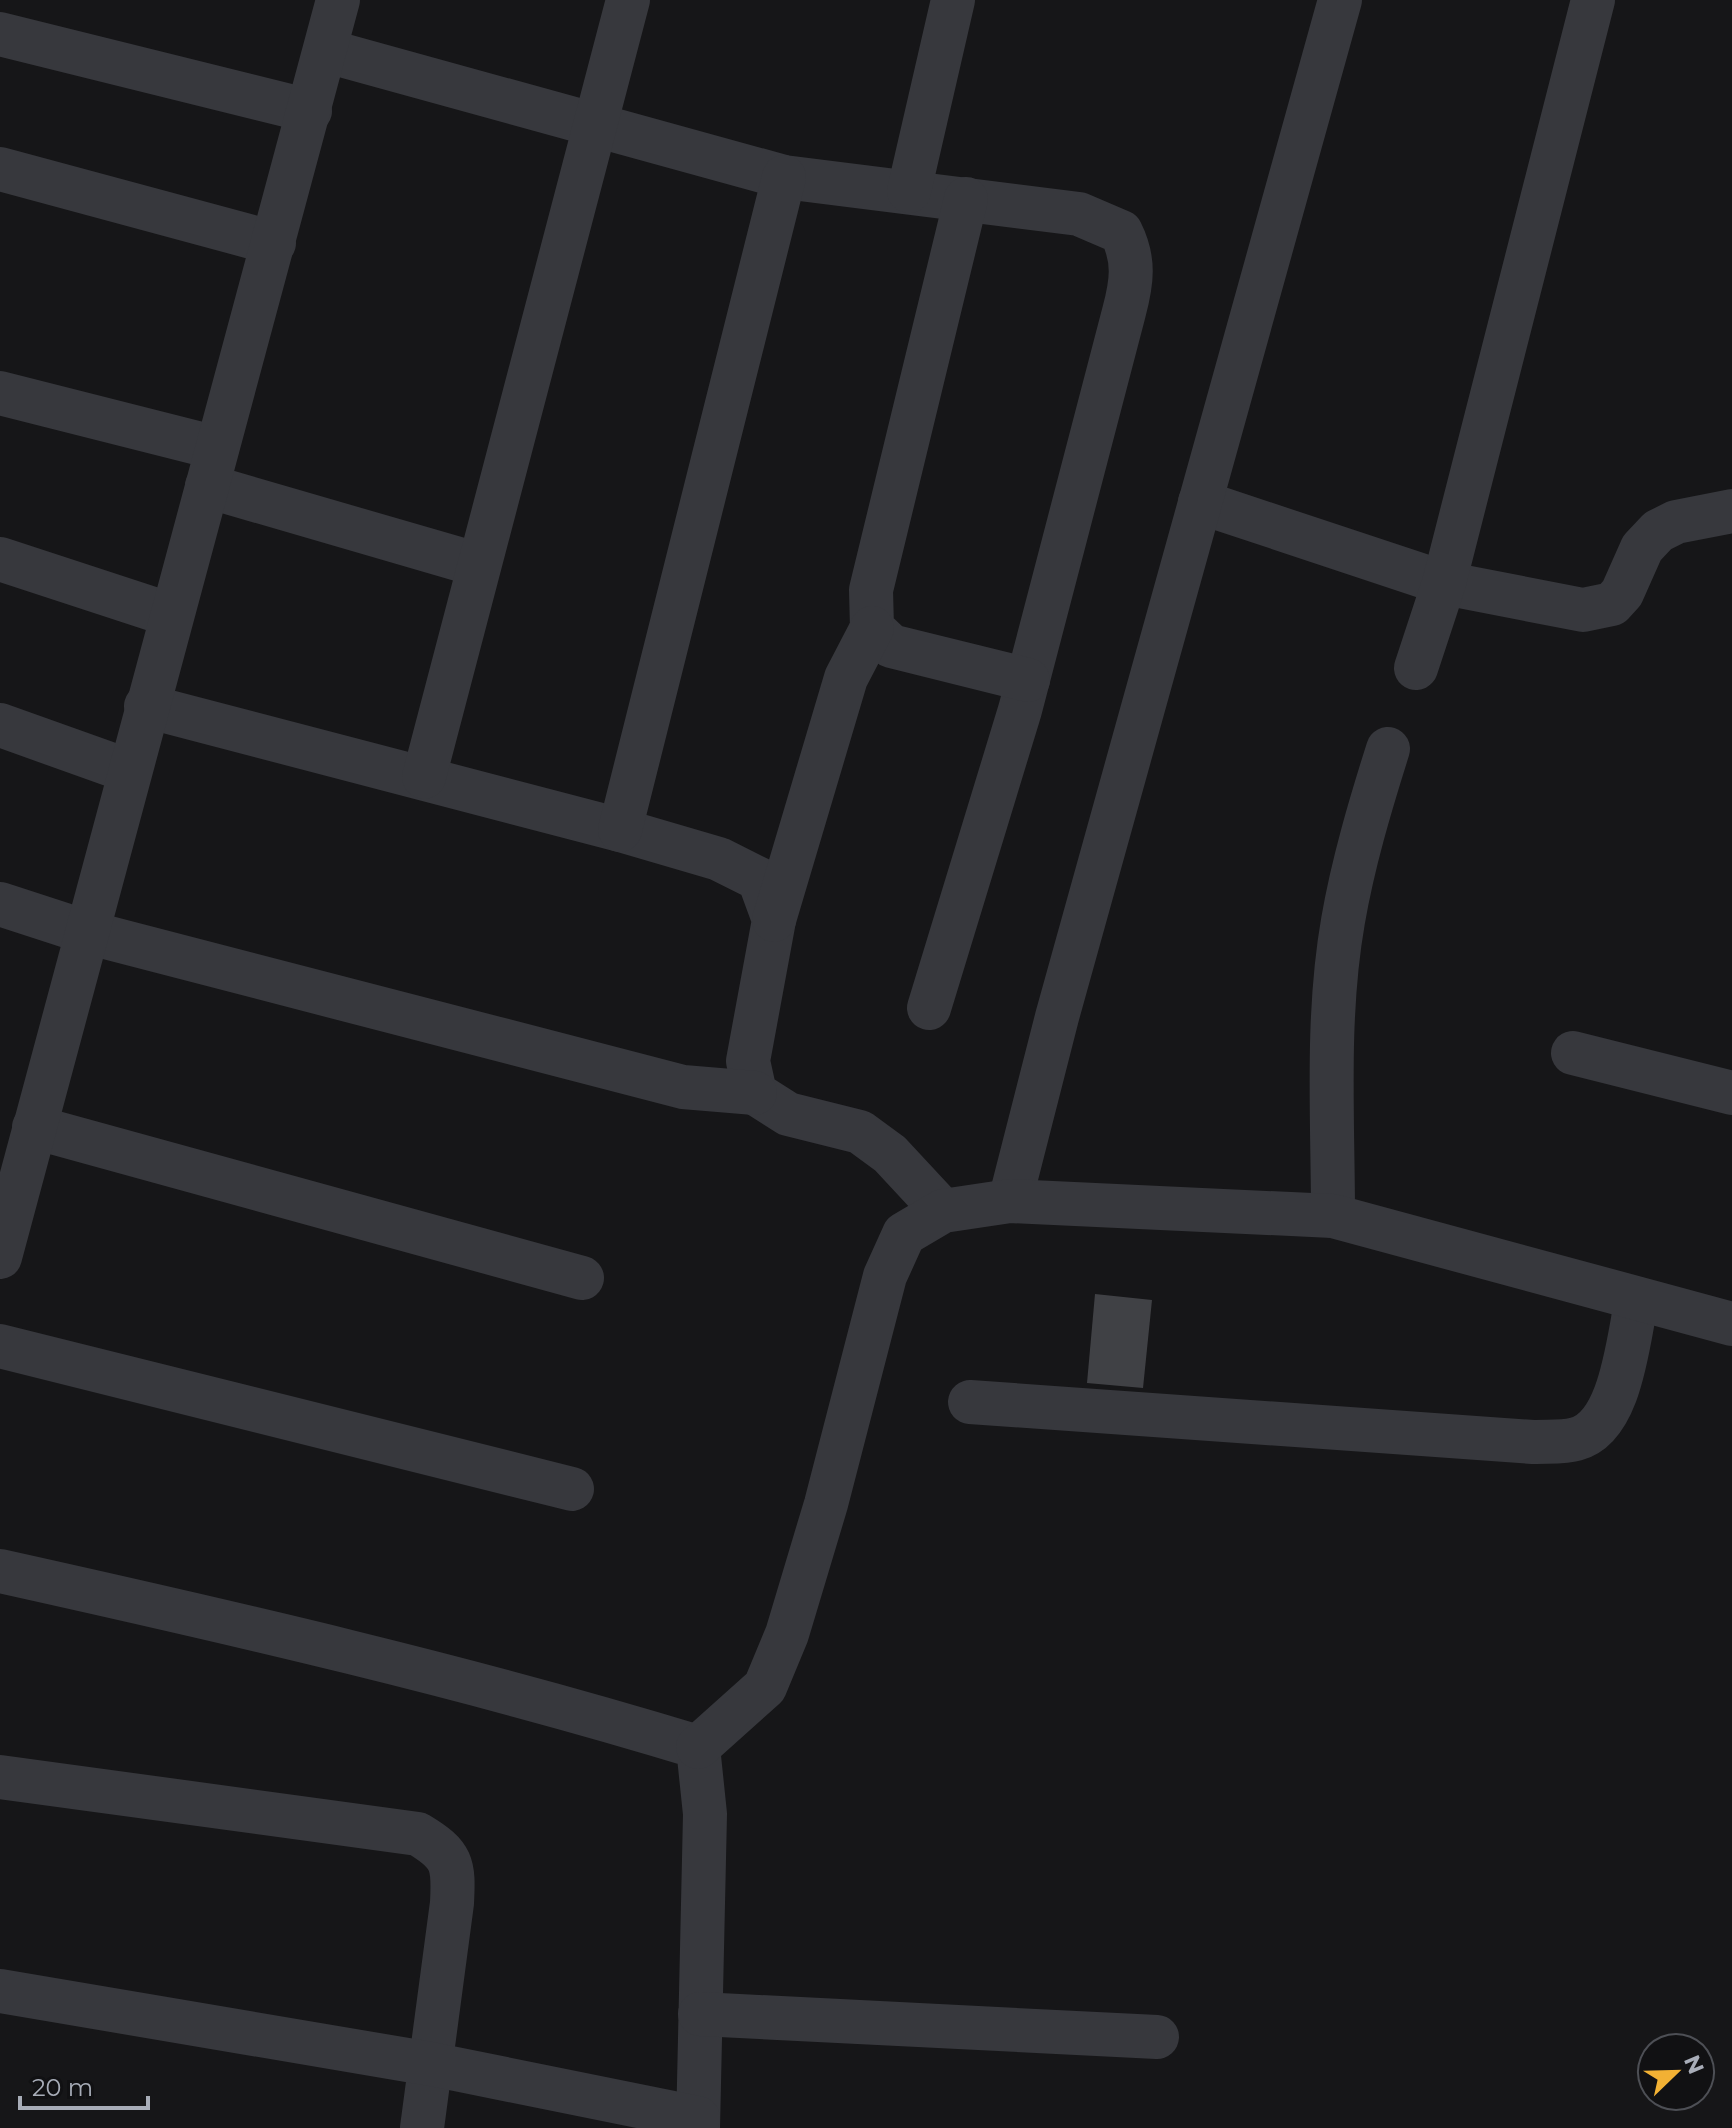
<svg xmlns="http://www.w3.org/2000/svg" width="1732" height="2128" font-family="Montserrat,sans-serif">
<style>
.building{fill:#404145}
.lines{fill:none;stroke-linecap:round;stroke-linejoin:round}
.minor{stroke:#37383d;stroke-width:44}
</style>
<rect width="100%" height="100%" fill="#161618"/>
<path class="building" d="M1095 1294 1152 1300 1143 1388 1087 1383Z"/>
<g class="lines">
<g class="minor">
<path d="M0 34 310 111"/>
<path d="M327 51 784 177 1079 214 1121 232C1135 260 1132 282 1124 312L1020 710 929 1008"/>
<path d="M0 169 274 243"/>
<path d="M909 191 953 0"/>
<path d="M966 199 871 590 872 628 891 646 1028 680"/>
<path d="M0 393 217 448"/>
<path d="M207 486 479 565"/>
<path d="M1200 502 1444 583 1583 610 1612 604 1622 593 1642 548 1658 531 1676 522 1732 511"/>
<path d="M0 559 171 615"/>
<path d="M1416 668 1444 583 1593 0"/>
<path d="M146 706 620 830 719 859 759 879 774 920 748 1061 755 1093 788 1114 860 1132 890 1154 943 1211"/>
<path d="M0 725 129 771"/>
<path d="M424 777 628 0"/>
<path d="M620 830 784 177"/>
<path d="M0 904 86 932 683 1087 755 1093"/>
<path d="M774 920 846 678 872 628"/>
<path d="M1573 1053 1732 1093"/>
<path d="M34 1127 582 1278"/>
<path d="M1010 1201 1057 1017 1340 0"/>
<path d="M1333 1216C1333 1119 1326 1018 1343 921 1353 863 1370 806 1388 749"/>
<path d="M0 1257 338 0"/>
<path d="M0 1346 572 1489"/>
<path d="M970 1402 1533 1442C1546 1441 1563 1443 1576 1439 1622 1427 1628 1338 1637 1299"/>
<path d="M0 1571C234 1623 469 1677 698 1747L705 1814 698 2128"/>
<path d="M698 1747 765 1687 787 1634 826 1504 885 1276 904 1234 943 1211 1010 1201 1333 1216 1732 1324"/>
<path d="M0 1777 418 1834C453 1855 454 1864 452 1903L422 2128"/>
<path d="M0 1991 431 2064 698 2118"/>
<path d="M700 2014 1157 2037"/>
</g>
</g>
<g transform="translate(1676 2072) rotate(67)"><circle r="38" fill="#111113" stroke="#4d4f55" stroke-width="2"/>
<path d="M0-6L14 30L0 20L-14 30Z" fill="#f2b134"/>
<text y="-12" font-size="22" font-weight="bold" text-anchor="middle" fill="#a8adb8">N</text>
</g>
<path d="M20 2096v12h128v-12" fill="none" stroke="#a8adb8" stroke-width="4"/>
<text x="32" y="2096" font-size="24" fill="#a8adb8" stroke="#111113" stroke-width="6" paint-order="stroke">20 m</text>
</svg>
